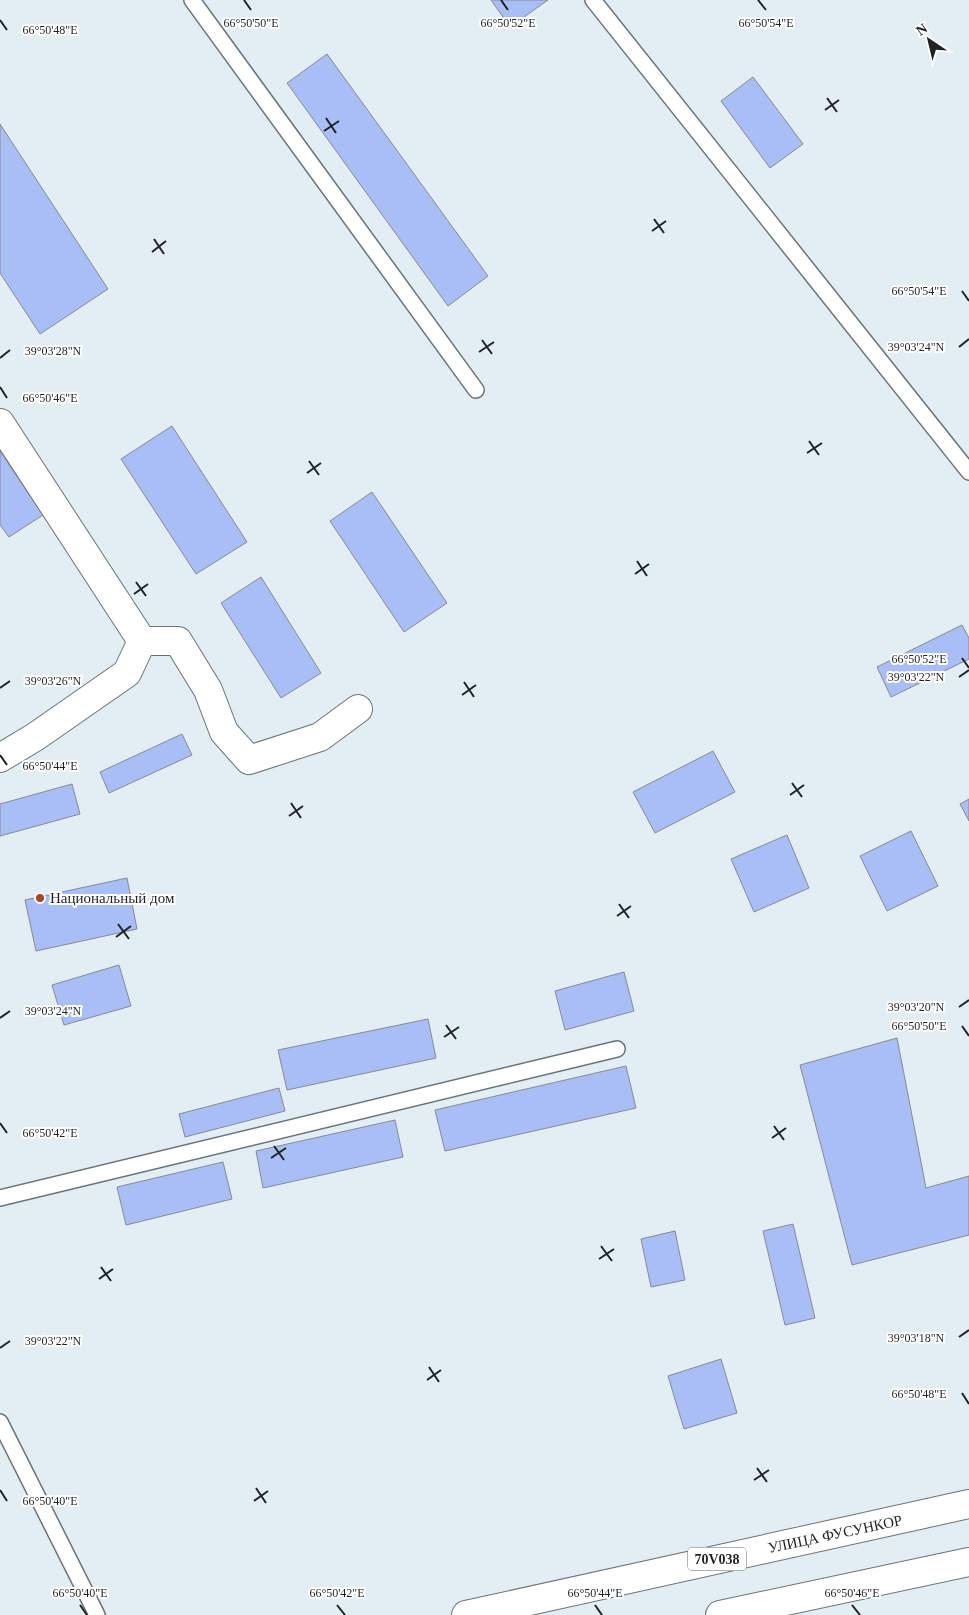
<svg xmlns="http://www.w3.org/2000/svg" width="969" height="1615" font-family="'Times New Roman',serif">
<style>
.building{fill:#a9bef5;stroke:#868a93}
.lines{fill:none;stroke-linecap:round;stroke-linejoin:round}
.lane-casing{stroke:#6a737a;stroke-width:18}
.street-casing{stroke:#6a737a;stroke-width:30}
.primary-casing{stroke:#6a737a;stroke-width:30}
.lane{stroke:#fff;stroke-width:15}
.street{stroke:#fff;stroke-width:28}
.primary{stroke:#fff;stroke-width:28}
.ticks{fill:none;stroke:#1f2325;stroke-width:2}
.poi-dot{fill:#ac4425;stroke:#fff;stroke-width:2}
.labels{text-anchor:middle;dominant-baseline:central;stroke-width:4;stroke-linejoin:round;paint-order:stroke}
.shield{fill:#fff;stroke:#626566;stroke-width:1}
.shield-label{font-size:14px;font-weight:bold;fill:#1f2325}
.poi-label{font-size:15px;fill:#1f2325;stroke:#fff;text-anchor:start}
.street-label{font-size:15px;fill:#1f2325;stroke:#fff}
.ticks-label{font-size:12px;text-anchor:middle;fill:#1f2325;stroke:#fff;stroke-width:4;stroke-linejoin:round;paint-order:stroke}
</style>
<rect width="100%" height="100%" fill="#e2edf4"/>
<g class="building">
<path d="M491 0H548L510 27Z"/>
<path d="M327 54 488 276 448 306 287 83Z"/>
<path d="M753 77 803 144 770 168 721 101Z"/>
<path d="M0 124 108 289 40 334 0 273Z"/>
<path d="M172 426 247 542 196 574 121 459Z"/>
<path d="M0 451 43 515 9 537 0 525Z"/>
<path d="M372 492 447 603 404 632 330 521Z"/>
<path d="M261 577 321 673 281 698 221 603Z"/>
<path d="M962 625 969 638V659L891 697 877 667Z"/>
<path d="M182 734 192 755 109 793 100 772Z"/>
<path d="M713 751 735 792 655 833 633 792Z"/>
<path d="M72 784 80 814 0 836V804Z"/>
<path d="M969 799V821L960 804Z"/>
<path d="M911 831 938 886 887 911 860 856Z"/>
<path d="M787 835 809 888 754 912 731 859Z"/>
<path d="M127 878 137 929 36 951 25 900Z"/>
<path d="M119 965 131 1006 64 1025 52 985Z"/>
<path d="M624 972 634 1011 565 1030 555 991Z"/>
<path d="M428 1019 436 1058 287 1090 278 1050Z"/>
<path d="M897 1038 926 1188 969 1176V1235L852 1265 800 1065Z"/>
<path d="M626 1066 636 1108 445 1151 435 1110Z"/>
<path d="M279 1088 285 1111 185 1137 179 1114Z"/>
<path d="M395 1120 403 1157 263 1188 256 1151Z"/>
<path d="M223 1162 232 1199 126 1225 117 1187Z"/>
<path d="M793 1224 815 1318 785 1325 763 1231Z"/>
<path d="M675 1231 685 1280 651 1287 641 1239Z"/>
<path d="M721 1359 737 1413 684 1429 668 1376Z"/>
</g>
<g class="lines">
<defs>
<g id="lane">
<path d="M192 0 476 390"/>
<path d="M593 0 969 472"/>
<path d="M0 1198 617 1049"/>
<path d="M0 1422 97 1615"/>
</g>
<g id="street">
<path d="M0 423 142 641 127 673 35 737 0 758"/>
<path d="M142 641H178L208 690 224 732 249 760 320 737 358 709"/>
</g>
<g id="primary">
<path d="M466 1615 969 1504"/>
<path d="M720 1615 969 1562"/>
</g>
</defs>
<use href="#lane" class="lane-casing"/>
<use href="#street" class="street-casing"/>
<use href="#primary" class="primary-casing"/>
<use href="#lane" class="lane"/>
<use href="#street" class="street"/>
<use href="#primary" class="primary"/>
</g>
<path class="ticks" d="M244 0 251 10M501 0 508 10M758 0 766 10M0 20 7 30M827 98 837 112M825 110 839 100M326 118 336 133M324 131 339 121M654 219 664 233M652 231 666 221M154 239 164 254M152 252 166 241M962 291 969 301M482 340 492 354M959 347 969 339M479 352 494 342M0 358 10 350M0 387 7 398M809 441 819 455M807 453 822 443M309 461 319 475M307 473 321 463M637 561 647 576M635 574 649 564M136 582 146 596M134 594 148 584M962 658 969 668M959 677 969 670M464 682 474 697M0 688 10 681M462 695 476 685M0 755 7 765M792 783 802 797M790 795 804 785M291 803 301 818M289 816 303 806M619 904 629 918M617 916 631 906M118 924 129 939M116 937 131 926M959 1007 969 1000M0 1018 10 1011M446 1025 456 1039M962 1026 969 1036M444 1037 459 1027M0 1123 7 1133M774 1126 784 1140M772 1138 786 1128M274 1146 284 1160M271 1158 286 1148M601 1246 612 1261M599 1259 614 1249M101 1267 111 1281M99 1279 113 1269M959 1337 969 1330M0 1348 10 1341M429 1367 439 1382M427 1380 441 1370M962 1393 969 1404M757 1468 767 1482M754 1480 769 1470M256 1488 266 1503M0 1490 7 1501M254 1501 268 1491M80 1605 87 1615M337 1605 345 1615M595 1605 602 1615M852 1605 860 1615"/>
<circle class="poi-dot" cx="40" cy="898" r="5"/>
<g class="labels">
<rect class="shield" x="688" y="1547.5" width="58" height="23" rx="4"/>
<g class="shield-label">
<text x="717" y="1559">70V038</text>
</g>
<g class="poi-label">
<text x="50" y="898">Национальный дом</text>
</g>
<g class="street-label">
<text transform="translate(835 1534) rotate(-12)">УЛИЦА ФУСУНКОР</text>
</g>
</g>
<g class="ticks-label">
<text x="251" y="27">66°50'50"E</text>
<text x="508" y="27">66°50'52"E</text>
<text x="766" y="27">66°50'54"E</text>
<text x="50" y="34">66°50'48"E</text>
<text x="919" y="295">66°50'54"E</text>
<text x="916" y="351">39°03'24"N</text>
<text x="53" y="355">39°03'28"N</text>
<text x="50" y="402">66°50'46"E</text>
<text x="919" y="663">66°50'52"E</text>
<text x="916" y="681">39°03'22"N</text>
<text x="53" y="685">39°03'26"N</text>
<text x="50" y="770">66°50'44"E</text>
<text x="916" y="1011">39°03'20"N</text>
<text x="53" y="1015">39°03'24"N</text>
<text x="919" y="1030">66°50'50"E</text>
<text x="50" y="1137">66°50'42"E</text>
<text x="916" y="1342">39°03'18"N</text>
<text x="53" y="1345">39°03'22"N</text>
<text x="919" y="1398">66°50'48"E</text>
<text x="50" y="1505">66°50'40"E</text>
<text x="80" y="1597">66°50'40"E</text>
<text x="337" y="1597">66°50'42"E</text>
<text x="595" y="1597">66°50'44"E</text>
<text x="852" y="1597">66°50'46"E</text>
</g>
<g transform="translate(929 40) rotate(325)" stroke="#ffffff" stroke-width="4" paint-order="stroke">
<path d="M0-4L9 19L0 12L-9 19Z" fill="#1f2325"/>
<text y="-8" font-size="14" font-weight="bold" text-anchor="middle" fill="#1f2325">N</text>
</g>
</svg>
